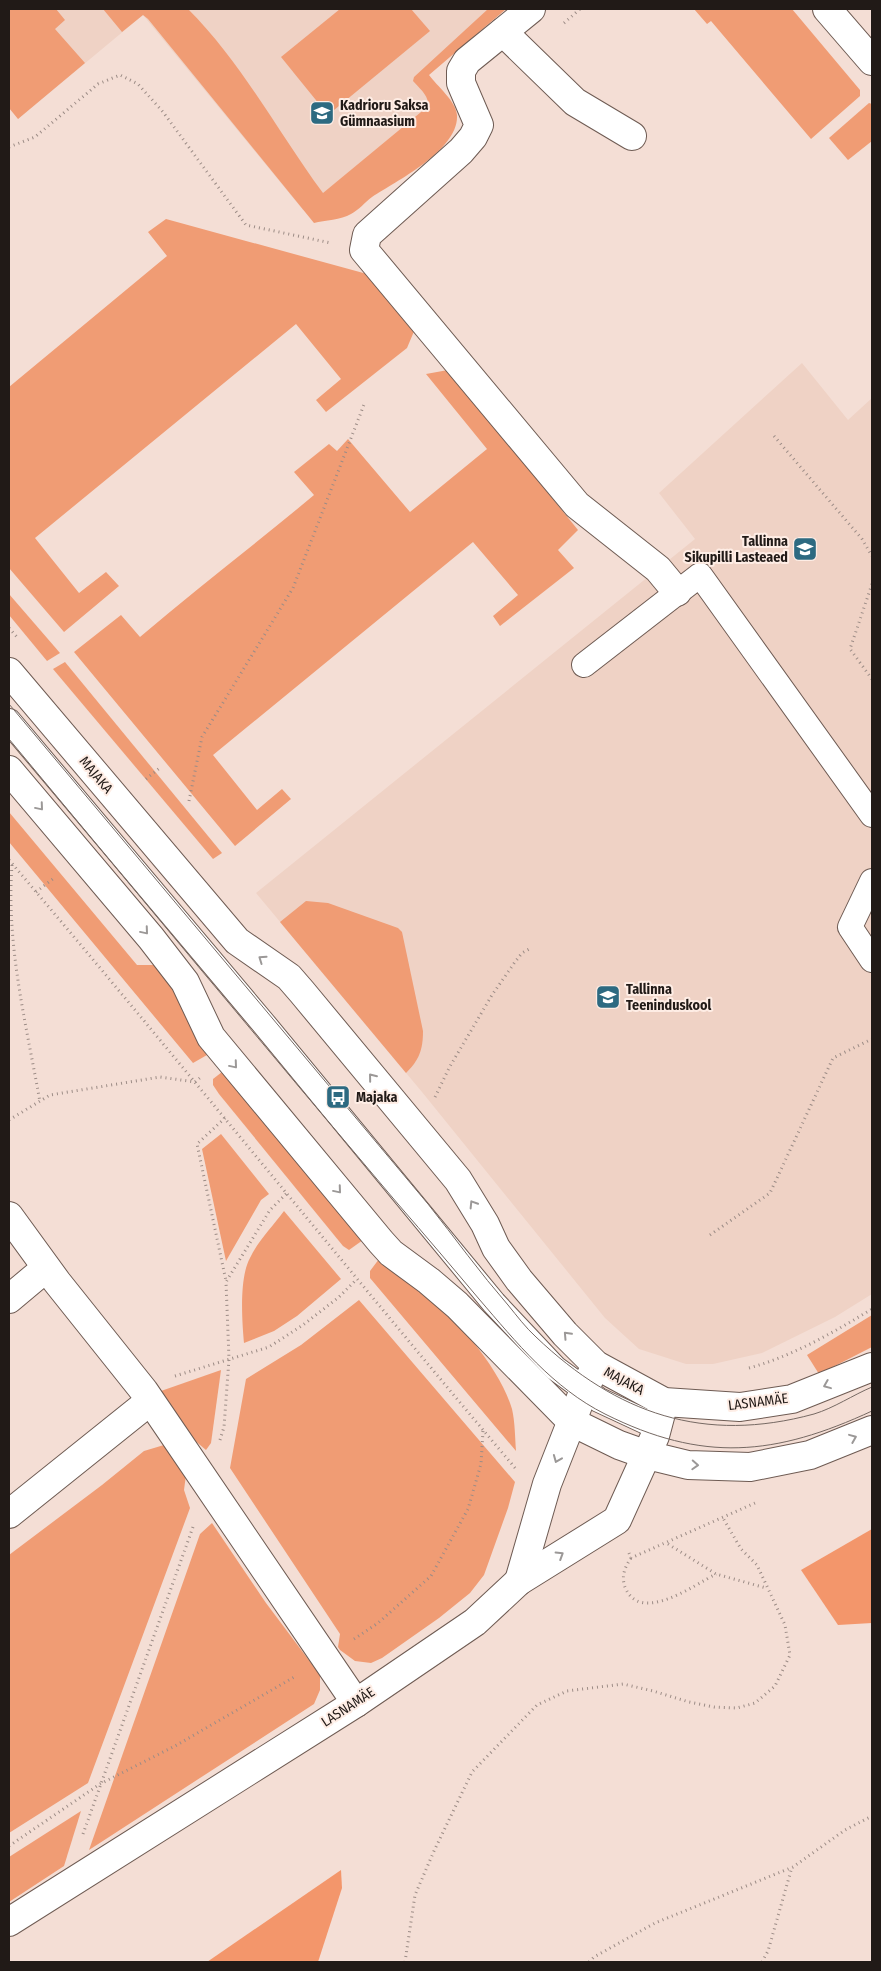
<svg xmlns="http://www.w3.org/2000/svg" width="881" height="1971" font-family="'Fira Sans Condensed',sans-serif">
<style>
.built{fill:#efd2c5}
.green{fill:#f09c74}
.forest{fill:#f3966b}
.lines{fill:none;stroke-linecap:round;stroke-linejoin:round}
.lane-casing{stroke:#6e5b53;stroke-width:26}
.street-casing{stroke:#6e5b53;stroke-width:30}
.secondary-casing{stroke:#6e5b53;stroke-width:30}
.path{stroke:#9c8c86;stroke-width:3;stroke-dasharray:1 4;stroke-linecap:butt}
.lane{stroke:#fff;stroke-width:24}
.street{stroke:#fff;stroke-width:28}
.secondary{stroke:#fff;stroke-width:28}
.tram{stroke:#766963;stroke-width:1}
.oneway{stroke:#9b9897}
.labels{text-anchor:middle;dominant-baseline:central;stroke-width:4;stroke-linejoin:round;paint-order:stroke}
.poi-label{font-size:14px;font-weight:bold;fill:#211a17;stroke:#feede5;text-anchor:start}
.street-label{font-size:14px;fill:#211a17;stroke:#feede5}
</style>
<rect width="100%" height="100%" fill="#f4ded5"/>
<g class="built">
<path d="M9 9H506L417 83 433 102 303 210 143 15 18 119Z"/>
<path d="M802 363 848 420 872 398V1294L835 1317 762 1353 713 1364H686L639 1349 605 1318 422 1092 256 893 695 539 659 493Z"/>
</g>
<g class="green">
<path d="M9 9H56L65 20 55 29 85 63 18 119 9 108Z"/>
<path d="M103 9H188C242 63 278 132 323 193L427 107C431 97 419 88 413 81L414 77 488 9H506L429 75C437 86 456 101 457 115 459 150 396 181 372 197 365 202 359 210 351 214 341 220 325 220 314 223L148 19 143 15 122 32Z"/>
<path d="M340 9H411L430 31 328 115 281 57Z"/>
<path d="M694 9H792L860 90V96L811 139 711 21 707 24Z"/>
<path d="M869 103 872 104V141L848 160 829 138Z"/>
<path d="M166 219 367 274 415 329 407 348 326 412 316 400 341 379 296 324 35 538 79 593 106 572 119 586 64 632 9 568V387L167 256 148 232Z"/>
<path d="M448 370 578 530 558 550 574 568 500 626 493 616 518 595 473 542 213 755 257 810 282 789 291 799 235 846 74 652 121 615 140 637C197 588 257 543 314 495L294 472 329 444 337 451 348 439 410 512 487 449 426 374Z"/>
<path d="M9 594 60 653 47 661 9 615Z"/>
<path d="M65 662 222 853 213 859 53 669Z"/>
<path d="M9 812 137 965H157L179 995 197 1038 207 1055 193 1063 9 842Z"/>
<path d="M306 901 328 903 398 928 402 932 423 1031C423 1050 419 1060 406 1073L280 922Z"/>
<path d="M222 1072 363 1240 349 1250 343 1246 219 1094 213 1085V1079Z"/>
<path d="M221 1134 269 1194 261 1200 226 1261 202 1149Z"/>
<path d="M284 1211 341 1279 297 1316 274 1331 244 1343C242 1321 239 1278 250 1258 258 1241 273 1226 284 1211Z"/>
<path d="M379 1259C394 1274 407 1279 422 1291 455 1316 500 1368 512 1409 515 1422 515 1437 516 1451L370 1278V1271Z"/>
<path d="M359 1300 515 1482 508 1508 484 1575 470 1593 439 1618 382 1658 371 1663 355 1661 340 1650 338 1647 340 1634 230 1468 246 1379 301 1345Z"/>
<path d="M872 1315V1347L819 1374 807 1355Z"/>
<path d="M221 1370 211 1443 206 1450 193 1439 161 1391Z"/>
<path d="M164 1445 186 1475 184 1490 190 1508 88 1783 9 1833V1555L102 1485 144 1451Z"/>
<path d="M212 1523 266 1603 320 1675V1690L314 1704 89 1850 200 1534Z"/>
<path d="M81 1811 64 1866 9 1902V1857Z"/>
</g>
<g class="forest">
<path d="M872 1529V1623L838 1625 801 1570Z"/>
<path d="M341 1870 342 1888 318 1962H207Z"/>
</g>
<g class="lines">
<defs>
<g id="lane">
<path d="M584 665 700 575 872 815"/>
<path d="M9 721 264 1024 494 1303 555 1368 599 1400 657 1427"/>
<path d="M872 881 850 927 872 960"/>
</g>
<g id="street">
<path d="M531 9 467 61 461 71V83L479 125 473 137 461 151 367 235 364 250 577 505 658 569 677 592"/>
<path d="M827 9 872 61"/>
<path d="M503 32 575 102 632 136"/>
<path d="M9 1216 57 1282 144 1391 356 1703"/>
<path d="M9 1299 46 1268"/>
<path d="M9 1514 150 1401"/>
<path d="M519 1581 547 1484 584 1390 596 1365"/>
<path d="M9 1922 356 1703 475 1622 519 1581 617 1520 655 1436 664 1402"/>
</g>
<g id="secondary">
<path d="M9 672 237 941 289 977 302 992 458 1180 485 1224 496 1248 519 1280 565 1334 596 1365 664 1402 740 1407 792 1399 872 1367"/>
<path d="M9 770 151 938 185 982 211 1037 381 1242 391 1253 429 1281 457 1305 572 1422 619 1445 647 1455 688 1465 750 1467 810 1455 872 1430"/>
</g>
</defs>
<use href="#lane" class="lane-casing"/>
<use href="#street" class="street-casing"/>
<use href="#secondary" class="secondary-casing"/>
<g class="path">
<path d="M564 23 580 9"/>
<path d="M9 147 35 137 98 84 120 75 138 84 163 112 246 225 331 243"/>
<path d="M774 436 862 539 872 556"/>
<path d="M872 584 850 649 872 679"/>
<path d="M9 628 17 637"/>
<path d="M146 779 161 767"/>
<path d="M189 801 202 737 293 588 365 402"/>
<path d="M9 860C180 1061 345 1267 516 1469"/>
<path d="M12 865C6 945 26 1023 40 1102"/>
<path d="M36 892 54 878"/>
<path d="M435 1097 449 1068 492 995 515 962 522 953 531 948"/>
<path d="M225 1118 197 1144 226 1281"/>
<path d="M9 1120 50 1095 160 1077 195 1082 201 1077"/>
<path d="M710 1235 770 1193 833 1058 872 1039"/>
<path d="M749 1368C793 1356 834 1332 872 1309"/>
<path d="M175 1376 269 1347 303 1325 339 1297 356 1280"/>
<path d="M220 1440 224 1427 229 1359 226 1282 270 1210 287 1193"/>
<path d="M668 1544 716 1574 766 1588"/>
<path d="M629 1553 631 1558 755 1503"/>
<path d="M631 1558C625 1567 621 1576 625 1587 640 1625 694 1585 716 1574"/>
<path d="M354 1639 378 1623 431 1576 468 1509 481 1464 483 1431"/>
<path d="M83 1834 193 1527"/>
<path d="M9 1846 100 1784 175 1746 296 1676"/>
<path d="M405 1962 415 1895 434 1851 472 1772 537 1705 567 1691 623 1684 653 1691 689 1702 714 1707 737 1708 755 1703 775 1686 790 1655 785 1625 757 1565 741 1549 723 1518"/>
<path d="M589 1962 594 1957 655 1923 793 1867 845 1830 872 1816"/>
<path d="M762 1962 768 1951 792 1867"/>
</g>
<use href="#lane" class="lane"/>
<use href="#street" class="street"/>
<use href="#secondary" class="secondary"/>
<g class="tram">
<path d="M9 704 428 1204C455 1238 480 1273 508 1305 517 1316 526 1328 536 1337 617 1414 704 1444 814 1414 834 1408 853 1395 872 1387"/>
<path d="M9 739C138 894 267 1050 398 1204 425 1235 452 1267 479 1299 516 1342 553 1388 605 1414 703 1463 775 1456 872 1411"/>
</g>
</g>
<defs><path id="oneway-chevron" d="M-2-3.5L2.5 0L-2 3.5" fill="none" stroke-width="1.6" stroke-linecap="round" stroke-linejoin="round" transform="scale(1.25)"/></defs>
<g class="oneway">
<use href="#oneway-chevron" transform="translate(40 807) rotate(50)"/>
<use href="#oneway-chevron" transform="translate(145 931) rotate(50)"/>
<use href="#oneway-chevron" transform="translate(262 959) rotate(-145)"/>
<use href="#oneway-chevron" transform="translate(234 1065) rotate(50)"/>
<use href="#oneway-chevron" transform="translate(372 1077) rotate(-129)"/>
<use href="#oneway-chevron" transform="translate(338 1190) rotate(50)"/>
<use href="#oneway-chevron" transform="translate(473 1204) rotate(-122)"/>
<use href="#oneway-chevron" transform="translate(567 1335) rotate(-133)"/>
<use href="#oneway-chevron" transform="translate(827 1385) rotate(158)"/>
<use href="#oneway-chevron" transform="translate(853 1438) rotate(-22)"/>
<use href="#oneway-chevron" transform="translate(557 1459) rotate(112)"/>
<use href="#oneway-chevron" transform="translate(695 1465) rotate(3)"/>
<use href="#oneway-chevron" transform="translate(560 1555) rotate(-32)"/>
</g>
<defs>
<symbol id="school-square" viewBox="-11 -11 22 22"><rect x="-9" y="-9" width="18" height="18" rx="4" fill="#2d6a81" stroke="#feede5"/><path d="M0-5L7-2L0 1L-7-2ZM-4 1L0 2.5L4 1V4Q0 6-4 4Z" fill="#fff"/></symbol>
<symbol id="university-square" viewBox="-11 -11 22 22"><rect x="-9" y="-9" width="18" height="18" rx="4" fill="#2d6a81" stroke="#feede5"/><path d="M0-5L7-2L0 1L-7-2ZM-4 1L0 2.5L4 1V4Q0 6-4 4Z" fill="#fff"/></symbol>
<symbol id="bus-square" viewBox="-11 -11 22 22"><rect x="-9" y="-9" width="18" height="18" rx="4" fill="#2d6a81" stroke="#feede5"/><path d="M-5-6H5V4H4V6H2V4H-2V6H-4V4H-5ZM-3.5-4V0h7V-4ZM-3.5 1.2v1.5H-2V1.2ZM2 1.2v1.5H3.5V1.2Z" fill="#fff"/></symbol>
</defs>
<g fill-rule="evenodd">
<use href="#school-square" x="308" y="99" width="28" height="28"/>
<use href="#school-square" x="791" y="535" width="28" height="28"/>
<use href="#university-square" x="594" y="983" width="28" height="28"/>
<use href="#bus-square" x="324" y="1083" width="28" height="28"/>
</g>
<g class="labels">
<g class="poi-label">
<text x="340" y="105">Kadrioru Saksa<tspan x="340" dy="16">Gümnaasium</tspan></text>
<text x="788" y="541" text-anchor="end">Tallinna<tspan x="788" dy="16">Sikupilli Lasteaed</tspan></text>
<text x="626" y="989">Tallinna<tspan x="626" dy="16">Teeninduskool</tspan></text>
<text x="356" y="1097">Majaka</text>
</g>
<g class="street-label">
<text transform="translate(96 775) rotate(50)">MAJAKA</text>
<text transform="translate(624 1381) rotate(28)">MAJAKA</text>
<text transform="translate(758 1402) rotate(-7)">LASNAMÄE</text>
<text transform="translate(348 1707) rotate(-33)">LASNAMÄE</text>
</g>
</g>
<rect width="881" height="1971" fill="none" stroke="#211a17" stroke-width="20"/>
</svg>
